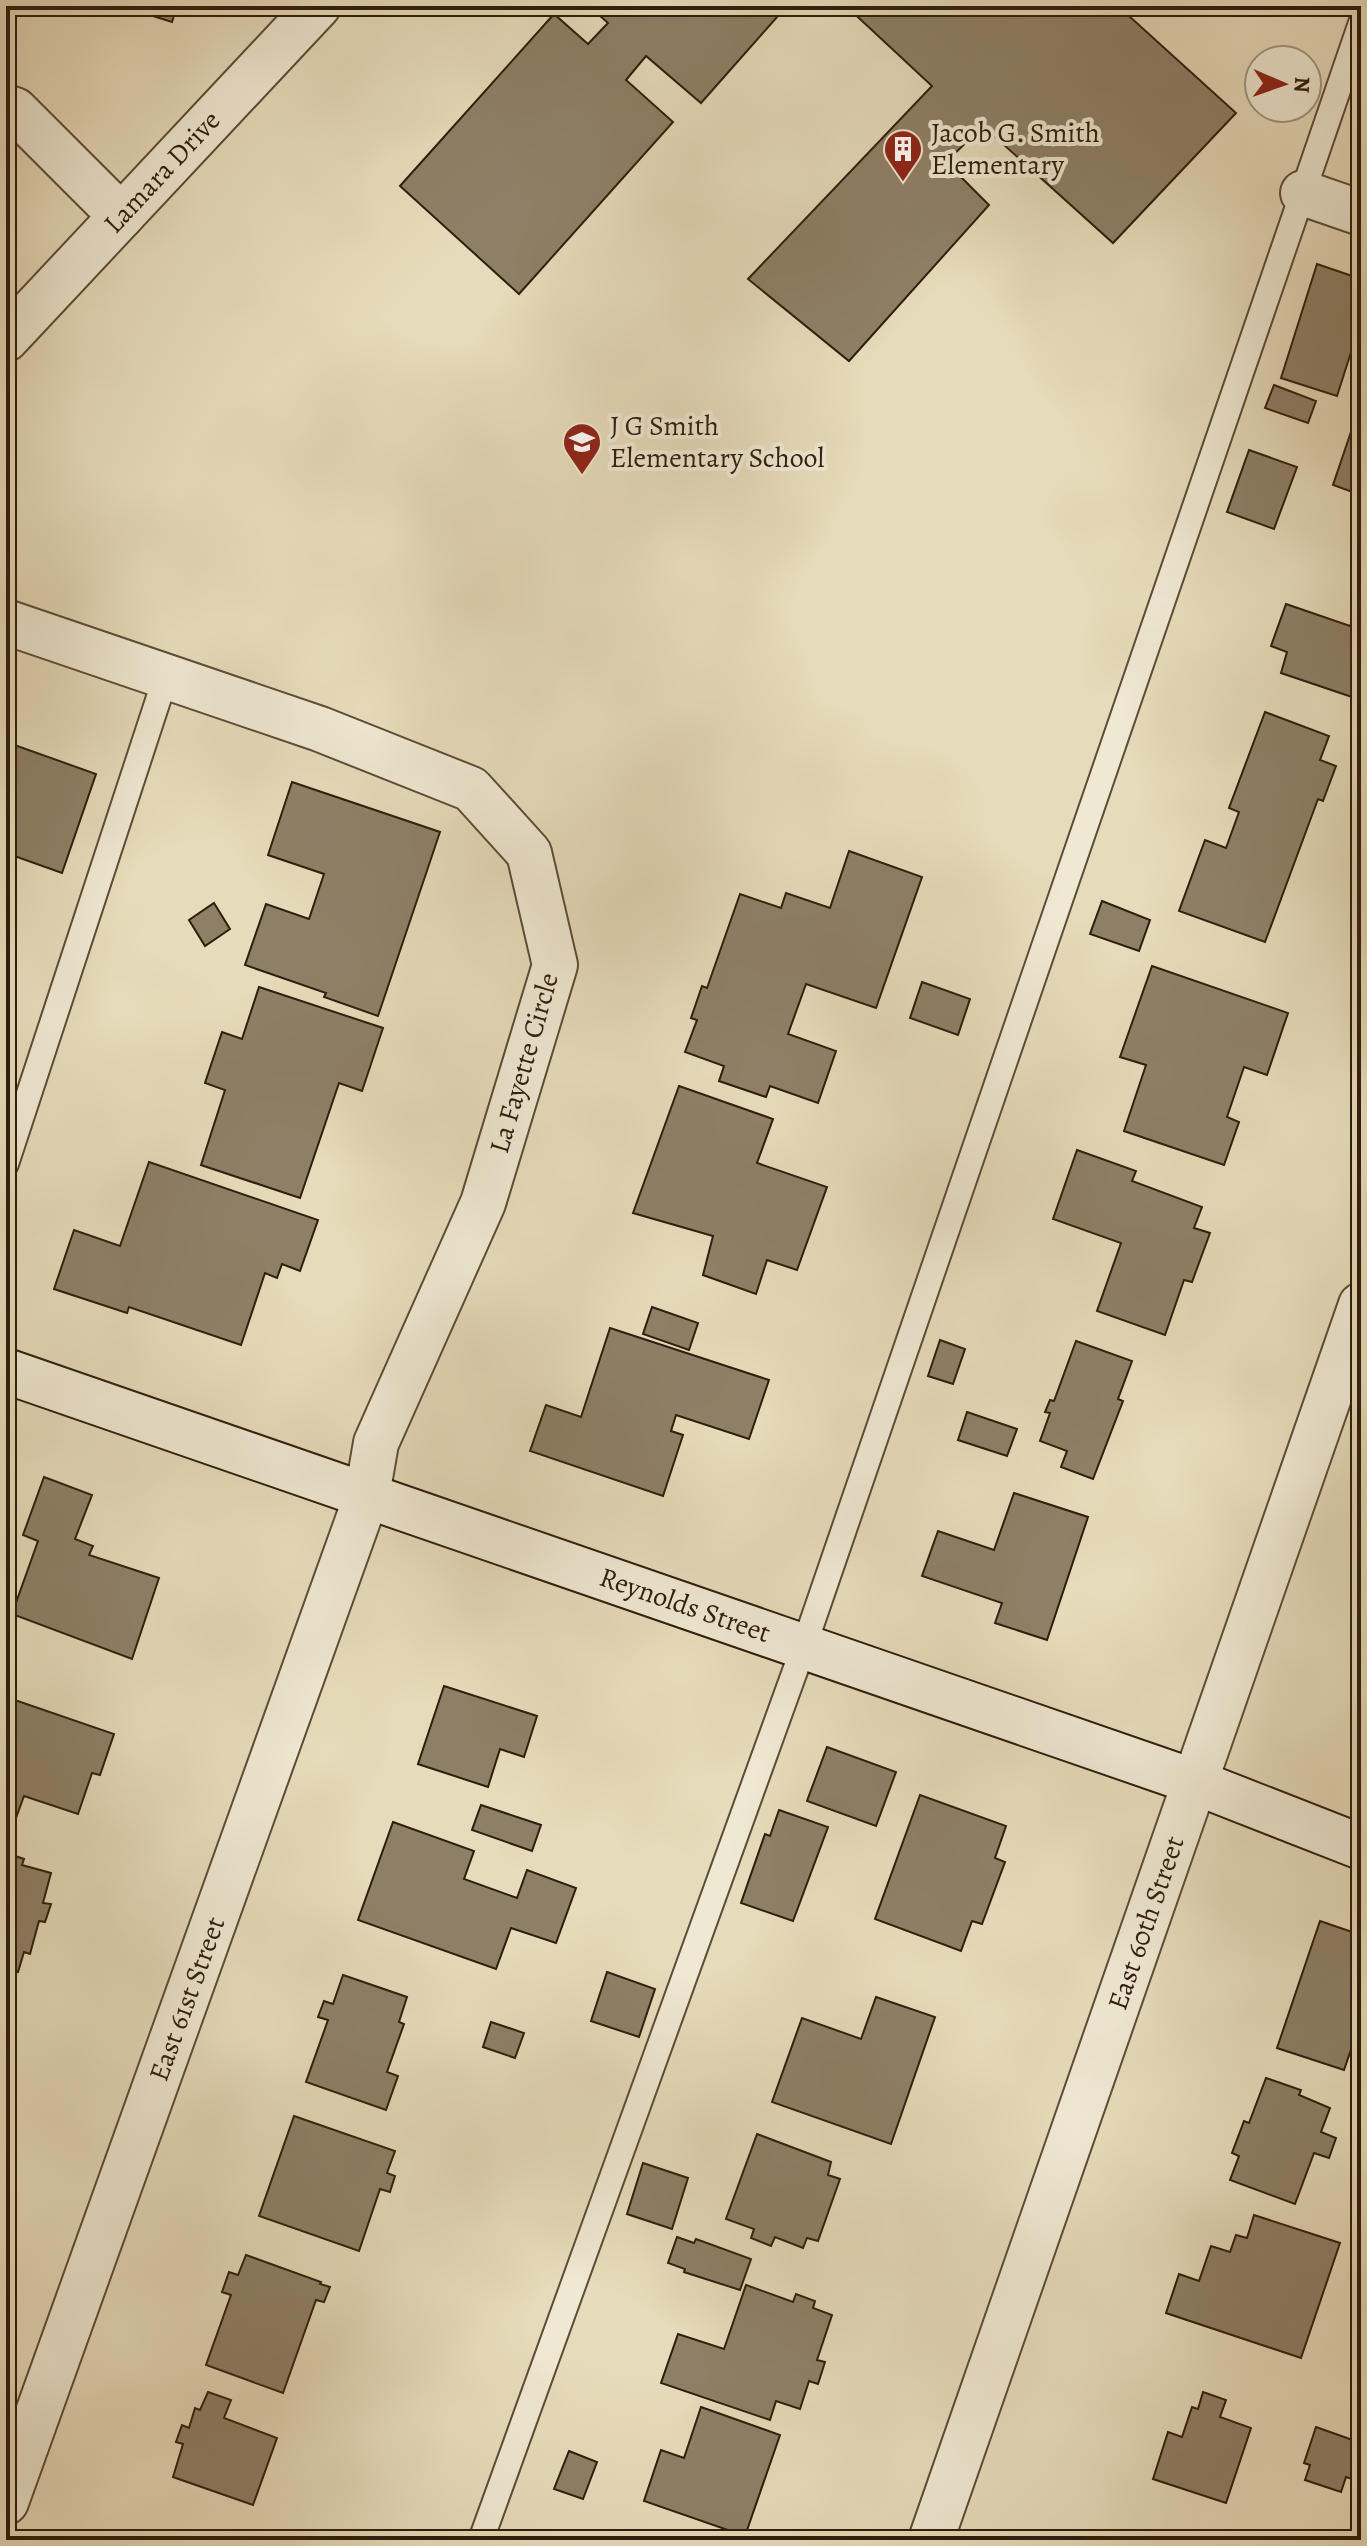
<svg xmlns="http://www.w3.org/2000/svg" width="1367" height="2546" font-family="Alegreya,serif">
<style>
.building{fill:#8e8067;stroke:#2f1d0d;stroke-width:2}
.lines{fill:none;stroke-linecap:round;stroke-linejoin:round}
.lane-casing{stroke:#5d4c38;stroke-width:28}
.street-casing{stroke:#5d4c38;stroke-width:48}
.secondary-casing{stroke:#2f1d0d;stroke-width:48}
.lane{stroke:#efe8d2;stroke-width:24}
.street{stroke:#efe8d2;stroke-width:44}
.secondary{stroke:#efe8d2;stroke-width:44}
.labels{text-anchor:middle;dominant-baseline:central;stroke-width:8;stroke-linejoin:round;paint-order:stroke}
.poi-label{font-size:28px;fill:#2f1d0d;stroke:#efe8d2;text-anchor:start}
.street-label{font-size:28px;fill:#2f1d0d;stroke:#efe8d2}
</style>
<rect width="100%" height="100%" fill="#e6dbba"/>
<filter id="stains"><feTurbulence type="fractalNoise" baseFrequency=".0025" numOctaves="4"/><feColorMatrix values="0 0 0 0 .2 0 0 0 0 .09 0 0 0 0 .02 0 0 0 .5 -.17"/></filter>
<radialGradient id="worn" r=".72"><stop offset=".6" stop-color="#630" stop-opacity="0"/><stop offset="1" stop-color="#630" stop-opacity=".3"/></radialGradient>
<g class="building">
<path d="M121 6H177L172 22Z"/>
<path d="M589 6 786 7 701 103 646 56 626 80 673 122 519 294 400 186 554 14 588 44 608 23Z"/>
<path d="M846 6H1118L1236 113 1113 243 983 126 946 162 989 205 849 361 748 279 932 86Z"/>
<path d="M1317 264 1361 279V321L1337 396 1281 378Z"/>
<path d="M1274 385 1316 401 1308 423 1265 408Z"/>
<path d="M1355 420 1361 422V495L1333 485Z"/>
<path d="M1249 450 1297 467 1274 529 1227 512Z"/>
<path d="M1286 604 1350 626 1355 613 1361 615V700L1281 673 1287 652 1271 646Z"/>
<path d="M1265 712 1329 736 1320 760 1336 766 1323 801 1318 799 1265 942 1179 911 1205 840 1226 848 1239 812 1229 808Z"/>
<path d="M6 742 96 774 62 873 6 853Z"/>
<path d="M292 782 440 832 378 1016 324 997 326 993 245 965 266 904 309 919 324 874 268 855Z"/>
<path d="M849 851 922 877 876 1008 806 984 788 1034 836 1051 818 1103 770 1086 766 1097 719 1081 724 1066 685 1052 697 1020 691 1018 702 986 707 988 740 894 781 908 786 893 830 908Z"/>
<path d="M1102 901 1150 920 1139 951 1090 934Z"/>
<path d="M214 903 230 929 205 946 189 920Z"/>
<path d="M1152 966 1288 1013 1267 1075 1244 1067 1227 1117 1239 1122 1224 1165 1124 1131 1146 1065 1120 1057Z"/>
<path d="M922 982 970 999 958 1035 910 1018Z"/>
<path d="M259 987 383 1028 362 1091 339 1083 300 1198 201 1165 225 1090 205 1083 222 1032 242 1039Z"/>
<path d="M679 1086 773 1119 757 1163 827 1187 797 1270 767 1260 756 1294 703 1275 713 1236 633 1213Z"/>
<path d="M1077 1150 1136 1171 1132 1181 1202 1207 1194 1228 1210 1233 1192 1282 1184 1280 1165 1335 1097 1311 1121 1243 1053 1219Z"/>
<path d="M149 1162 318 1220 300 1271 282 1264 277 1278 265 1273 241 1345 129 1307 127 1313 54 1289 74 1230 120 1246Z"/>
<path d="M652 1307 698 1323 689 1350 643 1334Z"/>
<path d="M610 1328 769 1380 749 1439 676 1415 671 1431 683 1435 663 1496 530 1451 546 1405 581 1417Z"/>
<path d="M940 1340 965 1349 953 1384 928 1376Z"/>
<path d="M1076 1341 1132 1361 1118 1399 1123 1401 1093 1479 1061 1467 1067 1451 1040 1441 1050 1413 1045 1412 1050 1400 1054 1401Z"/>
<path d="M967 1412 1017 1429 1007 1456 958 1440Z"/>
<path d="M44 1477 92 1495 75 1539 93 1546 89 1555 159 1578 132 1659 12 1614 38 1541 23 1535Z"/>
<path d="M1014 1493 1088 1517 1047 1640 995 1623 1002 1603 922 1576 938 1531 994 1550Z"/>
<path d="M444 1686 537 1716 524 1757 500 1749 488 1787 418 1764Z"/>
<path d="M6 1697 114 1734 100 1775 92 1773 78 1814 24 1796 12 1829 6 1827Z"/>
<path d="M827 1747 896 1772 876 1826 807 1801Z"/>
<path d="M920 1795 1006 1826 995 1858 1005 1862 982 1924 972 1921 961 1951 875 1919Z"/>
<path d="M481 1805 541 1825 532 1851 472 1830Z"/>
<path d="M779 1810 828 1827 793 1921 741 1903 765 1834 770 1836Z"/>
<path d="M393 1822 474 1851 464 1879 517 1898 527 1870 576 1888 556 1943 511 1928 496 1969 358 1920Z"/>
<path d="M6 1853 24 1859 22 1865 51 1873 43 1903 51 1904 45 1922 39 1921 30 1954 24 1952 18 1972 6 1969Z"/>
<path d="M1320 1921 1361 1935V2040L1355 2038 1344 2070 1277 2048Z"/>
<path d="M607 1972 655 1989 639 2037 591 2021Z"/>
<path d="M343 1975 407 1997 399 2022 404 2024 387 2072 398 2076 386 2110 306 2082 328 2020 318 2017 324 2001 333 2004Z"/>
<path d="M876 1997 935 2017 891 2144 772 2102 802 2018 861 2039Z"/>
<path d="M491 2022 524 2033 515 2058 483 2047Z"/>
<path d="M1266 2078 1301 2090 1299 2095 1330 2108 1321 2132 1336 2138 1329 2158 1314 2153 1295 2204 1230 2180 1239 2156 1232 2153 1244 2121 1249 2123Z"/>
<path d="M294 2116 395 2151 387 2173 395 2176 390 2192 380 2189 359 2251 259 2216Z"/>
<path d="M757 2134 831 2162 828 2175 840 2179 818 2241 807 2238 803 2248 775 2237 771 2246 751 2238 754 2229 726 2219Z"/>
<path d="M643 2163 688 2178 672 2229 627 2214Z"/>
<path d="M1254 2215 1340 2243 1301 2358 1166 2313 1179 2274 1199 2281 1211 2246 1230 2252 1236 2235 1247 2238Z"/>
<path d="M677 2237 694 2243 696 2239 751 2259 740 2290 684 2272 685 2269 668 2263Z"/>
<path d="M246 2255 321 2282 320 2284 330 2287 324 2302 316 2300 283 2393 206 2365 231 2295 222 2292 229 2272 238 2275Z"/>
<path d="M746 2285 793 2302 796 2294 815 2301 813 2308 832 2315 817 2360 825 2362 818 2384 809 2381 800 2409 776 2401 770 2420 661 2383 678 2334 724 2349Z"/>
<path d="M208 2392 231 2400 224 2418 277 2438 253 2505 173 2477 183 2444 176 2442 182 2425 189 2428 195 2408 200 2410Z"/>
<path d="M1203 2392 1226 2400 1220 2417 1251 2428 1226 2503 1153 2479 1168 2432 1182 2437 1192 2407 1198 2409Z"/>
<path d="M701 2407 780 2435 745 2536 644 2501 661 2450 684 2458Z"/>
<path d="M1316 2427 1361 2443V2461L1355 2480 1346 2477 1341 2492 1305 2480 1310 2465 1304 2463Z"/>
<path d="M569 2451 597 2462 583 2499 554 2489Z"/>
</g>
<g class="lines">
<defs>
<g id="lane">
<path d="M6 1164 166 676"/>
<path d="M481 2540 804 1646 1361 23"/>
</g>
<g id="street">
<path d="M6 107 15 110 121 216"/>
<path d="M1303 193 1361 213"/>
<path d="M6 339 318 6"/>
<path d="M6 622 320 729 471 789 529 853 555 965 483 1203 376 1443 367 1495 6 2502"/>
<path d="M931 2540 1361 1305"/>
</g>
<path id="secondary" d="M6 1371 1195 1782 1361 1847"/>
</defs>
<use href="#lane" class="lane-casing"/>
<use href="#street" class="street-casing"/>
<use href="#secondary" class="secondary-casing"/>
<use href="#lane" class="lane"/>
<use href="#street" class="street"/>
<use href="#secondary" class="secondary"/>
</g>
<defs>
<symbol id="building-pin" viewBox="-11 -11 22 30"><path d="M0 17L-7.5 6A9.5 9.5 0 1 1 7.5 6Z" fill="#8f2418" stroke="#efe8d2"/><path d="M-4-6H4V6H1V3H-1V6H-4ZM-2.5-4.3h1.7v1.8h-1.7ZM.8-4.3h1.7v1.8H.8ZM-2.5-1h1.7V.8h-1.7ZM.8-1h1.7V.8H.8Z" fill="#fff"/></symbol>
<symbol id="school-pin" viewBox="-11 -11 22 30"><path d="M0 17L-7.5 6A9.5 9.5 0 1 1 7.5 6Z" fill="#8f2418" stroke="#efe8d2"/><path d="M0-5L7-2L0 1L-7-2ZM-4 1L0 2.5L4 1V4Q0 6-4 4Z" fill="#fff"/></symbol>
</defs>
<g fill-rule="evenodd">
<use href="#building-pin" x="881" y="127" width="44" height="60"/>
<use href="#school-pin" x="560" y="420" width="44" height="60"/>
</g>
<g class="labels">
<g class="poi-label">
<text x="931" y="133">Jacob G. Smith<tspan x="931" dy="32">Elementary</tspan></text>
<text x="610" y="426">J G Smith<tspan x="610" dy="32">Elementary School</tspan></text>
</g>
<g class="street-label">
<text transform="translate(162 172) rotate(-47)">Lamara Drive</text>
<text transform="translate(524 1063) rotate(-74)">La Fayette Circle</text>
<text transform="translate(685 1605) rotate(19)">Reynolds Street</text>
<text transform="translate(1146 1923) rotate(-71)">East 60th Street</text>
<text transform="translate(187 1999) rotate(-70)">East 61st Street</text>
</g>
</g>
<rect width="1367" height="2546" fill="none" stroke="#e6dbba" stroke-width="32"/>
<rect x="8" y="8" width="1351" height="2530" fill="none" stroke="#2f1d0d" stroke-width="4"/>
<rect x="16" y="16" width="1335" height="2514" fill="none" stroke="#2f1d0d" stroke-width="2"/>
<g transform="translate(1283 84) rotate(92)"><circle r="38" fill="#efe8d2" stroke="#a29783" stroke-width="2"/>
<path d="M0-6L14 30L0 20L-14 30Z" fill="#8f2418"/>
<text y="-12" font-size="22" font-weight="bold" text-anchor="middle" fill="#2f1d0d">N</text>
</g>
<rect width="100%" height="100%" filter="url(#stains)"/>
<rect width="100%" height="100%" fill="url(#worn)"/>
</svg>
